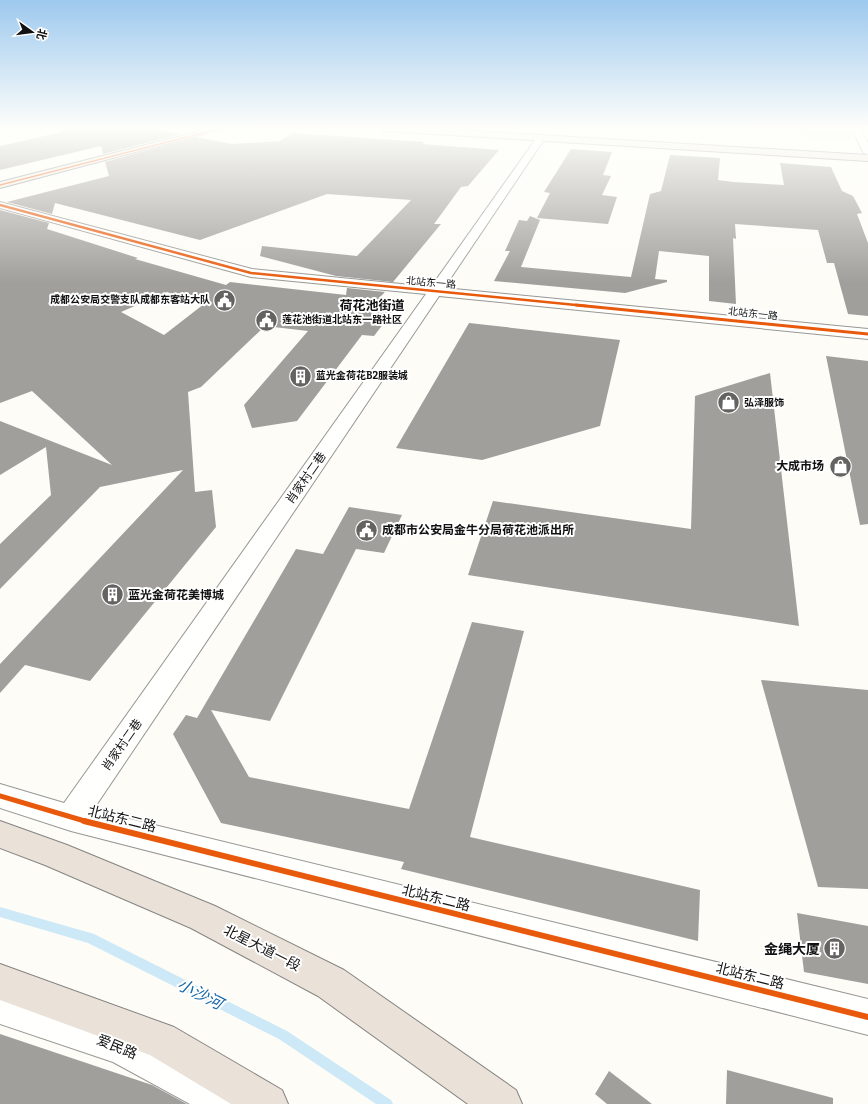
<svg xmlns="http://www.w3.org/2000/svg" width="868" height="1104" font-family="Bitter,'Noto Sans SC',serif">
<style>
.green{fill:#e7f3d7}
.lines{fill:none;stroke-linecap:round;stroke-linejoin:round}
.stream{fill:#cde8f7;fill-rule:evenodd}
.building{fill:#a19f9c;fill-rule:evenodd}
.minor-casing{stroke:#979795;stroke-width:2}
.major-casing{stroke:#858482;stroke-width:2}
.highway-casing{stroke:#858482;stroke-width:2}
.minor{fill:#fffffe;fill-rule:evenodd}
.major{fill:#ede9dc;fill-rule:evenodd}
.highway{fill:#eae1d8;fill-rule:evenodd}
.cycleway-far4-casing{stroke:#fff;stroke-width:2.5}
.cycleway-far3-casing{stroke:#fff;stroke-width:4}
.cycleway-far2-casing{stroke:#fff;stroke-width:5}
.cycleway-far1-casing{stroke:#fff;stroke-width:8}
.cycleway-casing{stroke:#fff;stroke-width:9}
.cycleway-far4{stroke:#e8590c;stroke-width:1.5}
.cycleway-far3{stroke:#e8590c;stroke-width:2.5}
.cycleway-far2{stroke:#e8590c;stroke-width:3}
.cycleway-far1{stroke:#e8590c;stroke-width:5}
.cycleway{stroke:#e8590c;stroke-width:6}
.labels{text-anchor:middle;dominant-baseline:central;stroke-width:4;stroke-linejoin:round;paint-order:stroke}
.far-street-label{font-size:10px;fill:#111;stroke:#fff}
.far-poi-label{font-size:10px;font-weight:bold;fill:#111;stroke:#fff;text-anchor:start}
.poi-label{font-size:12px;font-weight:bold;fill:#111;stroke:#fff;text-anchor:start}
.street-label{font-size:12px;fill:#111;stroke:#fff}
.far-district-label{font-size:13px;font-weight:bold;fill:#111;stroke:#fff}
.near-street-label{font-size:14px;fill:#111;stroke:#fff}
.near-poi-label{font-size:14px;font-weight:bold;fill:#111;stroke:#fff;text-anchor:end}
.near-water-label{font-size:16px;font-style:italic;fill:#1768a6;stroke:#fff}
</style>
<rect width="100%" height="100%" fill="#fdfcf7"/>
<path class="green" d="M801 128H847L853 140 804 137Z"/>
<g class="lines">
<path class="stream" d="M0 907 94 934 287 1031 391 1100 393 1104H376L279 1039 88 943 0 917Z"/>
</g>
<g class="building">
<path d="M61 128H148L181 134 103 154 101 146 0 170V146L62 132Z"/>
<path d="M292 133 425 142 422 144 499 150 468 186 461 187 434 224H441L393 282 336 276 260 256 262 246 357 256 411 200 327 194 200 240 55 203 52 214 7 202 109 176 105 162 196 137 232 144 280 141Z"/>
<path d="M571 149 612 152 603 175 611 176 602 195 617 197 608 224 537 218 550 193 544 192Z"/>
<path d="M670 155 720 158 718 180 733 182 784 185 780 163 831 167 842 191 853 196 862 213 857 214 868 243V316L848 314 834 263H827L818 230 735 224 736 239 733 238 736 304 709 301V256L659 251 655 279 667 280V282L625 293 494 281 510 251H505L519 220 527 221 530 216 540 220 521 267 631 277 650 194 661 191Z"/>
<path d="M0 210 49 223 47 229 138 258 135 259 226 285 230 282 346 295 347 288 385 292 380 297 402 299 374 336 362 335 297 421 252 428 244 405 308 331 265 326 201 387 188 392 195 492 212 490 216 527 90 681 25 665 0 693V664L183 470 100 487 0 589V544L51 495 46 447 0 475V421L112 465 32 391 0 403ZM167 292 204 304 164 335 121 312Z"/>
<path d="M469 323 620 340 600 426 482 460 396 448Z"/>
<path d="M826 356 868 361V524L860 525Z"/>
<path d="M770 373 799 626 468 575 493 501 691 529 695 396Z"/>
<path d="M349 507 402 515 384 553 356 549 270 721 211 710 249 777 409 809 472 622 524 631 470 837 700 890 698 941 401 869 404 862 221 823 173 734 186 715 197 718 296 549 323 554Z"/>
<path d="M761 680 868 690V889L818 887Z"/>
<path d="M797 913 868 926V984L804 972Z"/>
<path d="M0 1034 152 1085 187 1104H0Z"/>
<path d="M727 1070 833 1098V1104H726Z"/>
<path d="M609 1071 652 1104H607L595 1094Z"/>
</g>
<g class="lines">
<defs>
<g id="minor">
<path d="M852 128H860L868 143V155L863 152Z"/>
<path d="M541 135 545 138 444 288 868 329V339L439 296 93 810 868 999V1035L71 831 0 808V784L64 803 426 294 251 277 0 208V202L252 269 431 287 538 136Z"/>
<path d="M0 988 134 1033 220 1077 240 1090 246 1104H190L113 1062 0 1024Z"/>
</g>
<g id="major">
<path d="M212 128H226L0 188V182Z"/>
<path d="M379 128H425L868 155V161L383 131Z"/>
</g>
<g id="highway">
<path d="M0 821 67 845 215 906 344 970 516 1090 522 1104H468L318 996 191 928 45 865 0 848Z"/>
<path d="M0 964 174 1027 282 1090 288 1104H231L150 1055 0 1000Z"/>
</g>
</defs>
<use href="#minor" class="minor-casing"/>
<use href="#major" class="major-casing"/>
<use href="#highway" class="highway-casing"/>
<use href="#minor" class="minor"/>
<use href="#major" class="major"/>
<use href="#highway" class="highway"/>
<defs>
<g id="cycleway-far4">
<path d="M0 185 222 128"/>
<path d="M0 205 3 206"/>
</g>
<path id="cycleway-far3" d="M0 205 251 273 586 306"/>
<path id="cycleway-far2" d="M576 305 868 334"/>
<path id="cycleway-far1" d="M0 796 88 822"/>
<path id="cycleway" d="M84 821 868 1017"/>
</defs>
<use href="#cycleway-far4" class="cycleway-far4-casing"/>
<use href="#cycleway-far3" class="cycleway-far3-casing"/>
<use href="#cycleway-far2" class="cycleway-far2-casing"/>
<use href="#cycleway-far1" class="cycleway-far1-casing"/>
<use href="#cycleway" class="cycleway-casing"/>
<use href="#cycleway-far4" class="cycleway-far4"/>
<use href="#cycleway-far3" class="cycleway-far3"/>
<use href="#cycleway-far2" class="cycleway-far2"/>
<use href="#cycleway-far1" class="cycleway-far1"/>
<use href="#cycleway" class="cycleway"/>
</g>
<linearGradient id="sky" x2="0" y2="1"><stop stop-color="#9dc9ee"/><stop offset="0.45" stop-color="#fefefb"/><stop offset="1" stop-color="#fefefb" stop-opacity="0"/></linearGradient>
<rect width="868" height="283" fill="url(#sky)"/>
<defs>
<symbol id="civic-disc" viewBox="-11 -11 22 22"><circle r="9.5" fill="#646362" stroke="#fff"/><path d="M-.6-6.5H3V-4.5H.6V-3L4-1V1h2V6H-6V1h2V-1L-.6-3ZM-1.2 2.5V6h2.4V2.5Z" fill="#fff"/></symbol>
<symbol id="building-disc" viewBox="-11 -11 22 22"><circle r="9.5" fill="#646362" stroke="#fff"/><path d="M-4-6H4V6H1V3H-1V6H-4ZM-2.5-4.3h1.7v1.8h-1.7ZM.8-4.3h1.7v1.8H.8ZM-2.5-1h1.7V.8h-1.7ZM.8-1h1.7V.8H.8Z" fill="#fff"/></symbol>
<symbol id="shop-disc" viewBox="-11 -11 22 22"><circle r="9.5" fill="#646362" stroke="#fff"/><path d="M-5-2.5h2.3a2.7 3.5 0 0 1 5.4 0H5L5.5 6h-11ZM-1.5-2.5h3a1.5 2.3 0 0 0-3 0Z" fill="#fff"/></symbol>
</defs>
<g fill-rule="evenodd">
<use href="#civic-disc" x="212" y="288" width="25" height="25"/>
<use href="#civic-disc" x="254" y="308" width="25" height="25"/>
<use href="#building-disc" x="288" y="364" width="25" height="25"/>
<use href="#shop-disc" x="716" y="390" width="25" height="25"/>
<use href="#shop-disc" x="828" y="454" width="25" height="25"/>
<use href="#civic-disc" x="354" y="518" width="25" height="25"/>
<use href="#building-disc" x="100" y="582" width="25" height="25"/>
<use href="#building-disc" x="822" y="936" width="25" height="25"/>
</g>
<g class="labels">
<g class="far-street-label">
<text transform="translate(431 283) rotate(5)">北站东一路</text>
<text transform="translate(753 314) rotate(6)">北站东一路</text>
</g>
<g class="far-poi-label">
<text x="210" y="300" text-anchor="end">成都公安局交警支队成都东客站大队</text>
<text x="282" y="320">莲花池街道北站东一路社区</text>
<text x="316" y="376">蓝光金荷花B2服装城</text>
<text x="744" y="403">弘泽服饰</text>
</g>
<g class="poi-label">
<text x="824" y="466" text-anchor="end">大成市场</text>
<text x="382" y="530">成都市公安局金牛分局荷花池派出所</text>
<text x="128" y="595">蓝光金荷花美博城</text>
</g>
<g class="street-label">
<text transform="translate(306 478) rotate(-55)">肖家村二巷</text>
<text transform="translate(122 745) rotate(-55)">肖家村二巷</text>
</g>
<g class="far-district-label">
<text x="372" y="305">荷花池街道</text>
</g>
<g class="near-street-label">
<text transform="translate(122 819) rotate(14)">北站东二路</text>
<text transform="translate(436 898) rotate(14)">北站东二路</text>
<text transform="translate(262 948) rotate(27)">北星大道一段</text>
<text transform="translate(750 976) rotate(14)">北站东二路</text>
<text transform="translate(117 1047) rotate(22)">爱民路</text>
</g>
<g class="near-poi-label">
<text x="820" y="949">金绳大厦</text>
</g>
<g class="near-water-label">
<text transform="translate(200 994) rotate(27)">小沙河</text>
</g>
</g>
<g transform="translate(32 32) rotate(104)" stroke="#ffffff" stroke-width="3" paint-order="stroke">
<path d="M0-3L7 15L0 10L-7 15Z" fill="#111111"/>
<text y="-6" font-size="11" font-weight="bold" text-anchor="middle" fill="#111111">北</text>
</g>
</svg>
